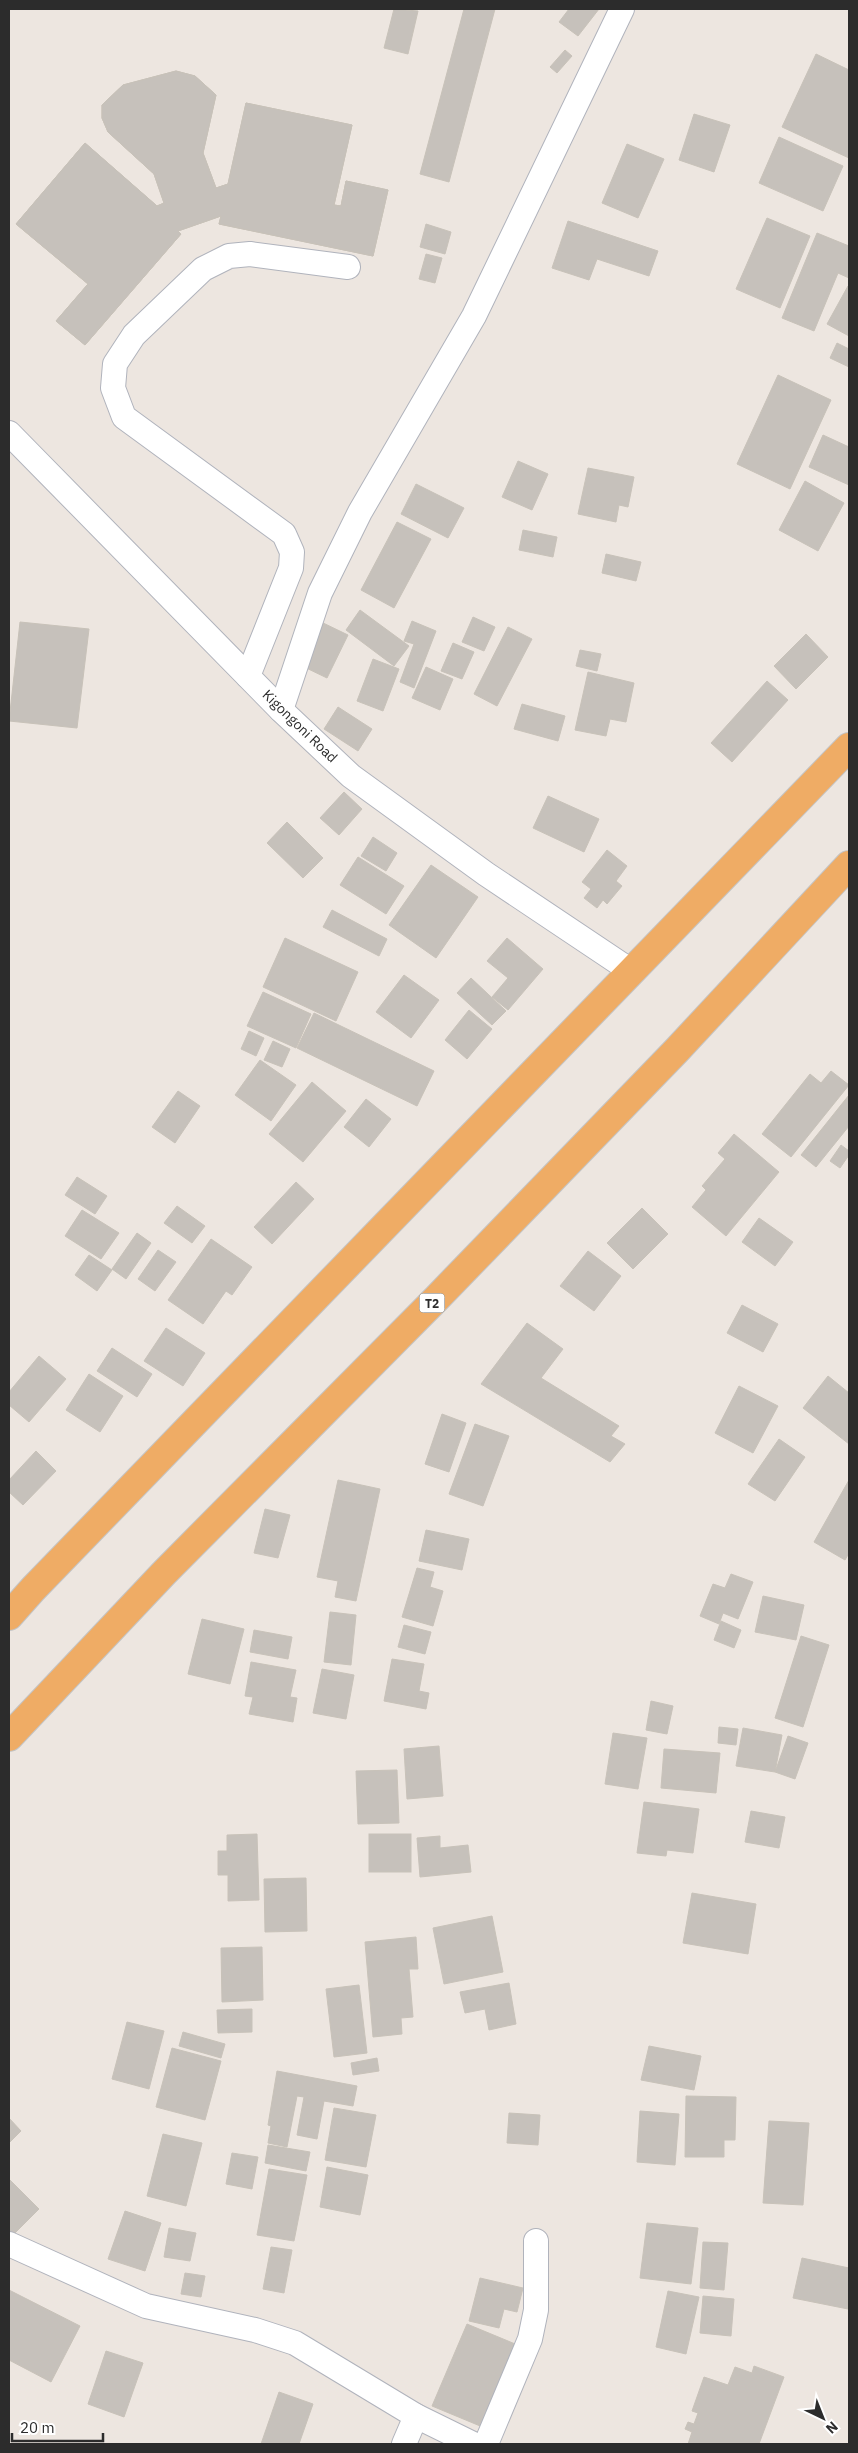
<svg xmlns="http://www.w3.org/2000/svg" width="858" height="2453" font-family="'IBM Plex Sans',sans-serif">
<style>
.building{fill:#c6c1bb;stroke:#c8c2b9;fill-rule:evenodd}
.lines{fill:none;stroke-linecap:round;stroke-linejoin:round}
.minor-casing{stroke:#b0b3bc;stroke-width:26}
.trunk-casing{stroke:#c4c4c4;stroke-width:30}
.minor{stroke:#fff;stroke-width:24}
.trunk{stroke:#efac65;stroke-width:28}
.labels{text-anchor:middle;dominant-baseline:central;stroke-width:4;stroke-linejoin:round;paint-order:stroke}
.shield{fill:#fff;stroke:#6b6b6b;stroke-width:1}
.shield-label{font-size:12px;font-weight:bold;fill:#2c2c2c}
.street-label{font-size:14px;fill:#2c2c2c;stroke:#fff}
</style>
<rect width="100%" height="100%" fill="#ede6e0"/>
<g class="building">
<path d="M394 9 418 11 408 54 384 48Z"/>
<path d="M464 9H495L449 182 420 174Z"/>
<path d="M569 9H599L578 36 559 22Z"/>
<path d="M565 50 572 56 557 73 550 67Z"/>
<path d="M816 54 849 70V158L782 127Z"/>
<path d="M176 71 195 76 216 95 203 153 216 188 228 184 246 103 352 125 334 205 341 206 346 181 388 190 373 256 219 224 221 216 178 231 181 234 85 345 56 321 88 284 16 224 85 143 157 206 164 203 154 174 108 132 102 118V105L123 85ZM270 142 308 149 297 197 260 189ZM89 192 134 230 109 260 64 221ZM226 192 223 209 218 195Z"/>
<path d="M176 71 195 76 216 95 203 153 216 188 228 184 246 103 352 125 334 205 341 206 346 181 388 190 373 256 219 224 221 216 178 231 181 234 85 345 56 321 88 284 16 224 85 143 157 206 164 203 154 174 108 132 102 118V105L123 85Z"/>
<path d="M694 114 730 125 714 172 679 160Z"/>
<path d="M779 137 843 166 823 211 759 183Z"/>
<path d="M627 144 664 159 638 218 602 203Z"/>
<path d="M767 218 810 236 780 308 736 289Z"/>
<path d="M568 221 658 251 649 276 597 259 589 280 552 268Z"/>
<path d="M426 224 451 232 445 254 420 247Z"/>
<path d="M817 233 849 246V278L838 273 814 331 782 318Z"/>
<path d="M426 254 442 258 435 283 419 279Z"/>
<path d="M848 286H849V336L827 324Z"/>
<path d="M837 343 849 349V367L830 358Z"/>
<path d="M778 375 831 400 790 489 737 464Z"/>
<path d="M823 435 849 447V485L809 467Z"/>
<path d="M518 461 548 474 532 510 502 497Z"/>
<path d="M588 468 634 477 628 507 619 505 616 522 578 514Z"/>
<path d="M805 481 844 503 818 551 779 530Z"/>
<path d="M416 484 464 508 448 538 401 514Z"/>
<path d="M397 522 431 539 394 608 361 590Z"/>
<path d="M523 530 557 537 553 557 519 550Z"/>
<path d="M606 554 641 562 636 581 602 573Z"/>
<path d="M360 610 409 646 394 666 346 630Z"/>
<path d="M473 617 495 627 484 651 462 642Z"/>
<path d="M319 621 348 635 327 678 298 664Z"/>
<path d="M412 621 436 631 414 688 400 682 414 644 404 641Z"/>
<path d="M20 622 89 629 77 728 9 721Z"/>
<path d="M508 627 532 639 497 706 474 694Z"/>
<path d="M806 634 828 657 796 689 774 666Z"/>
<path d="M453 643 474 652 462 679 441 671Z"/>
<path d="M580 650 601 654 597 671 576 666Z"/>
<path d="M373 659 399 669 383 711 357 701Z"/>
<path d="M426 667 453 679 440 710 412 698Z"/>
<path d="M588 672 634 683 626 722 610 719 606 736 575 730Z"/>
<path d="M767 681 788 700 732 762 711 743Z"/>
<path d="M522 704 565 716 558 741 514 729Z"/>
<path d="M338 707 372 729 358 751 324 729Z"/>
<path d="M344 792 362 809 339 835 320 818Z"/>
<path d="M548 796 599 819 584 852 533 828Z"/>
<path d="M287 822 323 858 303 878 267 843Z"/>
<path d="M373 837 397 853 386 871 361 856Z"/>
<path d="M607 850 627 866 616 881 622 886 607 904 603 900 597 908 584 898 591 889 582 882Z"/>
<path d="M358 857 404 886 386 914 340 885Z"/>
<path d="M431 865 478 897 436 958 389 925Z"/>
<path d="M332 910 387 939 379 956 323 927Z"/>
<path d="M285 938 358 972 336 1021 263 987Z"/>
<path d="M507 938 543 969 508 1010 492 997 508 978 487 961Z"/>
<path d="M404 975 439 1000 411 1038 376 1012Z"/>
<path d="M471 978 506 1011 492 1025 457 993Z"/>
<path d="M263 992 311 1014 296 1048 247 1026Z"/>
<path d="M469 1010 492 1029 467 1059 445 1040Z"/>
<path d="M314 1013 434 1071 417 1106 297 1048Z"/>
<path d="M249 1031 264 1038 256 1056 241 1049Z"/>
<path d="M273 1041 290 1049 282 1067 264 1060Z"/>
<path d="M260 1060 296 1085 271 1121 235 1095Z"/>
<path d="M831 1071 849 1085 791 1157 762 1134 810 1074 821 1083Z"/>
<path d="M312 1082 346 1111 303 1162 269 1134Z"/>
<path d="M178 1091 200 1106 175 1143 152 1127Z"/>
<path d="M849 1095V1126L816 1167 801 1155Z"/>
<path d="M366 1099 391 1119 369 1147 344 1127Z"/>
<path d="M734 1134 779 1172 726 1236 692 1207 706 1190 702 1186 725 1159 718 1153Z"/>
<path d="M841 1145 849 1151V1155L840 1168 830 1161Z"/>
<path d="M77 1177 107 1196 95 1214 65 1195Z"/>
<path d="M296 1182 314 1199 272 1244 254 1227Z"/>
<path d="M177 1206 205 1226 192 1243 164 1223Z"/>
<path d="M642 1208 668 1234 633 1269 607 1243Z"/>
<path d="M82 1210 119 1233 101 1259 65 1236Z"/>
<path d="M759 1218 793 1242 775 1266 742 1242Z"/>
<path d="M137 1233 151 1243 126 1279 112 1269Z"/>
<path d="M211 1239 252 1267 232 1295 226 1291 203 1324 168 1300Z"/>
<path d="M158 1250 176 1262 155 1291 138 1279Z"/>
<path d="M588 1251 621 1276 594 1311 560 1286Z"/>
<path d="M89 1255 112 1270 97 1291 75 1275Z"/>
<path d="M742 1305 778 1324 763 1352 727 1333Z"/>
<path d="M527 1323 563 1349 541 1378 619 1426 611 1436 625 1444 610 1462 481 1384Z"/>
<path d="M166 1328 205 1353 183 1386 144 1361Z"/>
<path d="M112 1348 152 1374 137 1397 97 1371Z"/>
<path d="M39 1356 66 1379 29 1422 9 1405V1392Z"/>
<path d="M89 1374 123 1396 100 1432 66 1410Z"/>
<path d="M828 1376 849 1393V1444L803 1408Z"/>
<path d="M739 1386 778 1406 753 1453 715 1433Z"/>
<path d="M442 1414 466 1423 449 1472 425 1464Z"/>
<path d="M475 1424 509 1436 483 1506 449 1494Z"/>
<path d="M779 1439 805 1457 775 1501 748 1484Z"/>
<path d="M36 1451 56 1471 23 1505 9 1492V1480Z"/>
<path d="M338 1480 380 1489 356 1601 335 1597 338 1581 317 1577Z"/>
<path d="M849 1480V1553L845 1560 814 1542Z"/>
<path d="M265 1509 290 1515 278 1558 254 1553Z"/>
<path d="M426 1530 469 1539 462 1570 419 1561Z"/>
<path d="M417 1568 434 1572 430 1587 443 1591 433 1626 402 1617Z"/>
<path d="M731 1574 753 1582 738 1619 723 1613 719 1624 700 1616 713 1584 725 1588Z"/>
<path d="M763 1596 804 1605 796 1640 755 1632Z"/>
<path d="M330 1612 356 1615 351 1665 324 1662Z"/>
<path d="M202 1619 244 1629 230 1684 188 1674Z"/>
<path d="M721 1621 741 1630 734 1648 714 1640Z"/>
<path d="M404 1625 431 1632 425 1654 398 1647Z"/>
<path d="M254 1630 292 1637 288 1659 250 1652Z"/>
<path d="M801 1636 829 1645 803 1727 775 1718Z"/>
<path d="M392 1659 424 1664 419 1691 429 1693 426 1709 384 1701Z"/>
<path d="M251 1662 296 1670 290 1697 297 1698 293 1722 249 1714 253 1697 245 1696Z"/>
<path d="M322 1669 354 1675 346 1719 313 1713Z"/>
<path d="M651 1701 673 1706 667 1734 646 1730Z"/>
<path d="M719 1727 738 1729 736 1745 718 1743Z"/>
<path d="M743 1728 782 1735 775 1772 736 1766Z"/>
<path d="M613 1733 647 1738 638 1789 605 1784Z"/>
<path d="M788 1736 808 1743 795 1779 775 1772Z"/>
<path d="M439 1746 443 1796 407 1799 404 1749Z"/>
<path d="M664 1749 720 1753 716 1793 661 1788Z"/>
<path d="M397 1770 399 1823 358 1824 356 1771Z"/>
<path d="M644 1802 699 1809 693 1853 667 1850 666 1856 637 1853Z"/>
<path d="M751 1811 785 1817 779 1848 745 1842Z"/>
<path d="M257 1834 259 1900 228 1901V1875H218V1851H227V1835Z"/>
<rect x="369" y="1834" width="42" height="38"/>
<path d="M440 1836V1848L468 1845 471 1872 420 1877 417 1838Z"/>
<path d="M306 1878 307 1931 265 1932 264 1879Z"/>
<path d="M692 1893 756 1904 748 1954 683 1943Z"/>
<path d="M492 1916 503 1972 444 1984 433 1928Z"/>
<path d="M416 1937 418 1969H409L413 2017 401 2018 402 2034 373 2037 365 1942Z"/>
<path d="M262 1947 263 2000 222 2002 221 1948Z"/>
<path d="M509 1983 516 2024 489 2030 485 2009 465 2013 460 1992Z"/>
<path d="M359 1985 367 2053 334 2057 326 1989Z"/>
<path d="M252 2009V2032L218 2033 217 2010Z"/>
<path d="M127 2022 164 2031 149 2089 112 2079Z"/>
<path d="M183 2032 225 2044 221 2058 179 2046Z"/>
<path d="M649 2046 701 2056 694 2090 641 2080Z"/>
<path d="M172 2048 221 2061 205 2120 156 2107Z"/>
<path d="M377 2058 379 2071 353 2075 351 2063Z"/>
<path d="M277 2071 357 2086 353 2106 324 2101 317 2139 297 2135 304 2097 297 2096 287 2147 268 2143 271 2126 268 2125Z"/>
<path d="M686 2096 736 2097 735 2140H724V2157H685Z"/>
<path d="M334 2108 376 2115 366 2167 325 2160Z"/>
<path d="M640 2111 679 2114 675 2165 637 2162Z"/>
<path d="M509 2113 540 2115 538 2145 507 2143Z"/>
<path d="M9 2118 21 2131 9 2143Z"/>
<path d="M769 2121 809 2123 803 2205 763 2203Z"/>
<path d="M163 2134 202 2143 186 2206 147 2196Z"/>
<path d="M268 2145 310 2152 306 2171 265 2163Z"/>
<path d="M232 2153 258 2157 252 2189 226 2184Z"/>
<path d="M327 2167 368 2175 360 2215 320 2207Z"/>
<path d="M269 2169 307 2175 294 2241 257 2235Z"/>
<path d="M9 2179 39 2209 12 2236 9 2232Z"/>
<path d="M125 2211 161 2223 145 2271 108 2259Z"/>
<path d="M647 2223 698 2228 691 2284 640 2278Z"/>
<path d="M169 2228 196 2233 190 2261 164 2257Z"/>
<path d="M703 2242 728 2243 724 2290 700 2288Z"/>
<path d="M271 2247 292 2250 284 2293 263 2289Z"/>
<path d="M802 2258 849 2268 848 2309 793 2298Z"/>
<path d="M185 2273 205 2276 201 2297 181 2294Z"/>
<path d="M480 2278 523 2288 517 2312 504 2309 499 2328 469 2321Z"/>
<path d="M9 2290 80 2326 51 2382 9 2360Z"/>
<path d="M668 2291 699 2297 686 2354 656 2347Z"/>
<path d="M703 2296 734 2299 731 2336 700 2333Z"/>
<path d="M467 2324 520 2346 485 2428 432 2406Z"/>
<path d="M106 2351 143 2363 124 2417 88 2404Z"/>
<path d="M754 2366 784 2377 759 2444H688L692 2432 685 2429 688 2422 694 2424 698 2413 692 2411 704 2377 728 2385 735 2367 752 2373Z"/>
<path d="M279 2392 313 2404 299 2444H261Z"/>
</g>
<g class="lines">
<defs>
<g id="minor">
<path d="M9 433 281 710 351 776 486 874 631 971"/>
<path d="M248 676 291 568 292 552 284 534 124 417 113 388 115 364 134 335 203 269 229 256 250 254 348 267"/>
<path d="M281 710 320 593 360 512 474 316 622 9"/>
<path d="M9 2244 146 2306 255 2330 295 2343 416 2416 473 2444"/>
<path d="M404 2444 416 2416"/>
<path d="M486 2444 530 2339 536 2310V2241"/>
</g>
<g id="trunk">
<path d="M9 1616 33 1589 849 747"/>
<path d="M9 1737 164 1573 437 1298 677 1050 849 865"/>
</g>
</defs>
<use href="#minor" class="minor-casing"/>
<use href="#trunk" class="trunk-casing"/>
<use href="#minor" class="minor"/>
<use href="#trunk" class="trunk"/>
</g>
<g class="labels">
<rect class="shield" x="419.5" y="1293.5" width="25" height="19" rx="4"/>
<g class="shield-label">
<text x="432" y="1303">T2</text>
</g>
<g class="street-label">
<text transform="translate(300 726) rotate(44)">Kigongoni Road</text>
</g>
</g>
<rect width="858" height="2453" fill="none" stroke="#2c2c2c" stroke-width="20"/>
<g transform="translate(823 2418) rotate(137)" stroke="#ffffff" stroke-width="4" paint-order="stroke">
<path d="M0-4L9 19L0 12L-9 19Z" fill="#2c2c2c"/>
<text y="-8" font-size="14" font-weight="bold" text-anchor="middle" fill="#2c2c2c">N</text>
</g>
<path d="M12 2433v8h91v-8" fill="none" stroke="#2c2c2c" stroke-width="2.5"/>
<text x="20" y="2433" font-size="15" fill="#2c2c2c" stroke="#ffffff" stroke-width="4" paint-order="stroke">20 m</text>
</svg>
